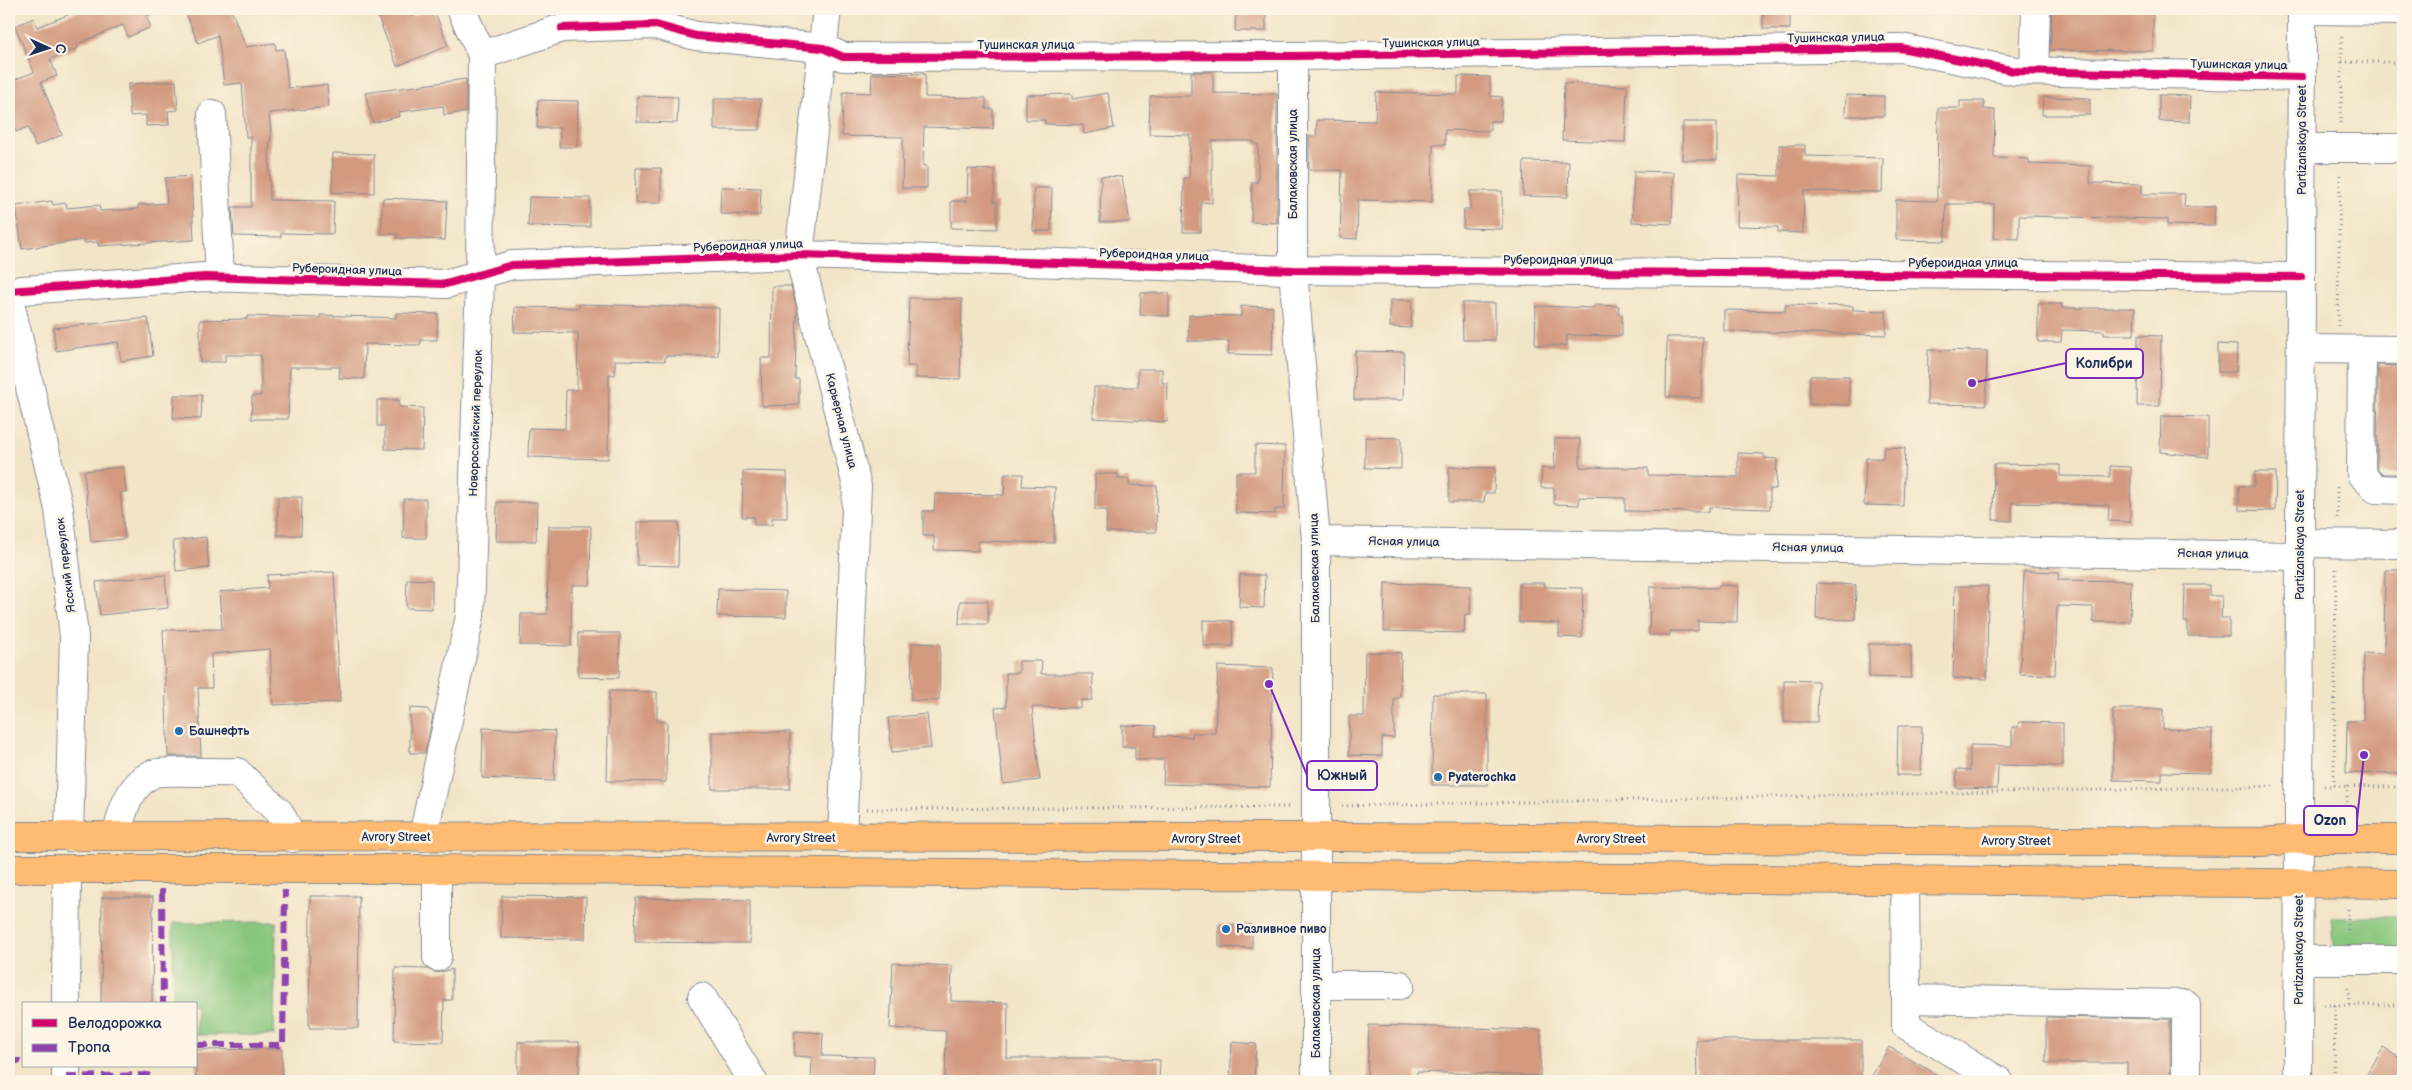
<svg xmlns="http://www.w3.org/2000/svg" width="2412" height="1090" font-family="'Balsamiq Sans',sans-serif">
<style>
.green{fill:#88c67d;stroke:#527a6e}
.building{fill:#d39a80}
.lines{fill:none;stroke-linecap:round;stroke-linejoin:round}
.minor-casing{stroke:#868a92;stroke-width:30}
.major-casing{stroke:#868a92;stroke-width:30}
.path{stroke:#868a92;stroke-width:3;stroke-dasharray:1 4;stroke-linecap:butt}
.minor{stroke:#fff;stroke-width:28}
.major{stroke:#ffbb71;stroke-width:28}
.quiet{stroke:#8e44ad;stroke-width:6;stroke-dasharray:12 6;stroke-linecap:butt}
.cycleway-casing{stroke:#fcf5e5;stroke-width:11}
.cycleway{stroke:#d6006c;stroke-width:8}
.poi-dot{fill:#1f6fb2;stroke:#fcf5e5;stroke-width:2}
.labels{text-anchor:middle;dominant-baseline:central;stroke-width:5;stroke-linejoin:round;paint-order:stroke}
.street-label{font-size:12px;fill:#1b2f5e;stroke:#fcf5e5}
.poi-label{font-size:12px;font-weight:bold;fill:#1b2f5e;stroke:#fcf5e5;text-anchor:start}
.leader{fill:none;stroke:#7b2cbf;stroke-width:2}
.callout-dot{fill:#7b2cbf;stroke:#fcf5e5;stroke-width:2}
.callout{fill:#fcf5e5;stroke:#7b2cbf;stroke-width:2}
.callout-label{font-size:14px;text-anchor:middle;font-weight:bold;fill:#1b2f5e}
</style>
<rect width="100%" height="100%" fill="#fcf5e5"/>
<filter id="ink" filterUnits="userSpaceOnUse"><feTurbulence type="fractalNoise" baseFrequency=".02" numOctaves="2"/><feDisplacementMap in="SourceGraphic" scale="10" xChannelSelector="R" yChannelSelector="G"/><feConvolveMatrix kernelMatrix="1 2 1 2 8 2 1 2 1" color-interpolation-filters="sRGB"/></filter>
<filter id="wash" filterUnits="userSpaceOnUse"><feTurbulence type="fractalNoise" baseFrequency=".0096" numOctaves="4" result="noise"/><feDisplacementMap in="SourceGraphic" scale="20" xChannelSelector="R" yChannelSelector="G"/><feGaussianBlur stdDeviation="1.12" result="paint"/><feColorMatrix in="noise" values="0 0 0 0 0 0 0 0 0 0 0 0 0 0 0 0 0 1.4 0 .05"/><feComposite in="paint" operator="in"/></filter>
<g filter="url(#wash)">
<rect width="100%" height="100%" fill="#f2e4c6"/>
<g class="green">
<path d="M2331 917H2403V966L2335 967Z"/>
<path d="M276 922 274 1035H196V1004H173V923Z"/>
</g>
<g id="blocks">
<g class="building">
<path d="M83 9 163 10 146 16 151 27 128 37 123 25 77 44 78 48 50 59 57 76 41 82 62 135 35 146 28 127 16 132 9 114V82L34 72 15 26 34 18 37 27Z"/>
<path d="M184 9H231L246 47 275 43 276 50 284 49 288 88 327 85 329 107 269 113 271 135 269 150 270 200 334 201 333 234 281 233V237L234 236 232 207H251V137H246L242 83 224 85 218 35 198 43Z"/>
<path d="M375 9H409L412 16 434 9 448 46 397 66Z"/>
<path d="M1236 9H1266V31H1235Z"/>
<rect x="1763" y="9" width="27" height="20"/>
<path d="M2052 9H2153V51L2050 50Z"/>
<path d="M1191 72H1213V93L1277 94V223L1251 222 1252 182H1258V144H1254V141H1212V203L1201 202V232H1183L1184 178H1189L1190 135 1149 134 1150 96H1191Z"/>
<path d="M872 73 925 74V97L986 98V109H993V129L924 127 923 166H927V188H902L903 137 842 136 843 92 871 93Z"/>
<path d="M1458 76 1490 77V96L1502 97 1501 121H1490V131L1445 130V145L1433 144 1432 202 1358 200 1357 239 1340 238 1342 170H1309V136L1316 137 1317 120 1375 121 1376 92 1458 94Z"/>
<path d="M466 79V112L444 115 443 106 399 112 400 116 373 123 365 93Z"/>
<path d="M176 81 178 110 168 111 169 125 146 126V115L130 116 128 84Z"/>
<path d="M1564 83 1627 86 1625 142 1562 140Z"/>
<path d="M1108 93 1114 128 1084 134 1083 125 1045 124V120H1026V95L1072 94V99Z"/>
<path d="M1846 95 1884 96V116H1845Z"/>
<path d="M2159 95 2190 96 2189 122 2159 121Z"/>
<path d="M637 96 678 97 677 123 637 122Z"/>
<path d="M2043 97 2090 98V115H2042Z"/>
<path d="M714 99H761L760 130H714Z"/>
<path d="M538 100 578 101 577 147H559L560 128H537Z"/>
<path d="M1960 101H1984V109L1995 110 1994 158 2029 159V164L2090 166V183L2142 184V194H2185L2184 207H2215L2214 226 2167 225V219L2019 216V239L1994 238V204H1946L1945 241 1896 240V200L1937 201 1938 108H1960Z"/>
<path d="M1683 122H1717V160H1682Z"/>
<path d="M1779 145H1805V156L1883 158 1882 192 1804 191 1803 233 1778 232V227L1737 226 1738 175 1779 176Z"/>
<path d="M333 153 374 154V193L332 192Z"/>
<path d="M1524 161 1569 162 1568 197 1523 196Z"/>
<path d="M636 168H661V203H635Z"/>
<path d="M968 169 995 170 994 202H997V229L951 228V201H967Z"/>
<path d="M1634 171 1674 172 1672 224 1632 222Z"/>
<path d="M191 176 194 240 98 246V242L84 243V240L22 249 16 206 52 201 53 205 66 203 67 208 99 205 100 211 138 209V205L167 203 165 178Z"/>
<path d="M1101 176 1122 177 1130 222H1100Z"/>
<path d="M721 187 761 188 760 215 720 214Z"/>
<path d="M1034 188H1052L1051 231H1033Z"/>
<path d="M1470 191H1502V229L1463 228 1464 209H1470Z"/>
<path d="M529 197 590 198V227L528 226Z"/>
<path d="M383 198 447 201 445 240 397 238 398 234H381Z"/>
<path d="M772 286H791L797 309 795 379H799V405L762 406 761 358H771Z"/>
<path d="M1141 293H1169V316L1140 315Z"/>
<path d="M909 298 962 299 960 379 916 378V366H907Z"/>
<path d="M1390 300H1412L1411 328 1390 327Z"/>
<path d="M1462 303H1495V340H1463Z"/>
<path d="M579 304 719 308 718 356H665V361L615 360V375L609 374 608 459 528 457 529 428 565 429 566 390H577L578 333 514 332 515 307 579 308Z"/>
<path d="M2038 304H2062V308H2135L2134 335H2104V331L2062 330 2061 342H2038Z"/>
<path d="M1595 305 1619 306 1618 314 1622 315V336L1567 335V346L1535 345 1536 306 1595 308Z"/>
<path d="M1785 305 1853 306V310L1886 311V335L1724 331V310L1785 311Z"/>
<path d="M1241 306 1273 307 1272 355 1228 354 1229 341H1188L1189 315 1241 316Z"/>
<path d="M396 313 438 314 437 340H421L420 345 365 344 364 379 339 378 340 367H290L288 419H251L252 396H261V355H225V362H200V320L247 319V316L320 318V315L396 318Z"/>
<path d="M148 318 153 356 121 361 118 342 56 351 53 328Z"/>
<path d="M2138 335 2161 336 2160 406H2137Z"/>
<path d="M1667 337H1703L1701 398 1666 397Z"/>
<path d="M2218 344 2237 345 2236 372H2218Z"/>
<path d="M1928 350 1987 351 1986 405 1927 404Z"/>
<path d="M1355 351 1404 352 1403 400H1354Z"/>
<path d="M2378 365 2403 366V474H2383L2377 468Z"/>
<path d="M1138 369H1162V383H1168L1167 422 1093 418 1094 387H1138Z"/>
<path d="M1810 376H1849V405L1809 404Z"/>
<path d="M174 395H202L201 419 173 418Z"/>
<path d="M377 400H399V407L423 408 422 450 385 449V426H377Z"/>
<path d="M2161 416 2208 417V457L2160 452Z"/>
<path d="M1365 437 1401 438V469L1365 468Z"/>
<path d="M1555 439H1580V467L1648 468V475L1738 477V453L1764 454V458L1777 459 1776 489H1770V509L1709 507V512L1625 511V498L1579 497V505L1554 504V488H1541L1542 468 1554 469Z"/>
<path d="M1255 445 1285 446 1284 509H1275V514L1236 513V472H1255Z"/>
<path d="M1884 447 1905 448 1903 506 1864 505 1866 458H1883Z"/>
<path d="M1994 464 2060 465V476L2110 477V466L2131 467 2130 522 2108 521 2109 505 2012 503V521L1993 520Z"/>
<path d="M123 467 126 492H120L125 539 91 542 84 471Z"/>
<path d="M1449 467 1495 468 1494 493H1485L1484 502H1449Z"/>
<path d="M743 471 787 472V518H772V525H754V517H742Z"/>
<path d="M2255 472H2276L2275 511 2239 510V486H2254Z"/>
<path d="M1005 474H1023L1022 486 1055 487 1054 543 978 541V551L934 550V536H923V511H934L935 494 1004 495Z"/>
<path d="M1095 474H1118V479H1129V485L1157 486 1156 532H1106L1107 510H1095Z"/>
<path d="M278 497H302L301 535H277Z"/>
<path d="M404 499H426V538H403Z"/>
<path d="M497 502H537L536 541H496Z"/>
<path d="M637 522H679L678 566 637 565Z"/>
<path d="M549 526H591L590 585H572L571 646 520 645 521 614H547Z"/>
<path d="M206 537 209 568 176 571 173 541Z"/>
<path d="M2385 570H2403V774L2346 773 2347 721H2363L2364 653 2384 654Z"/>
<path d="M2024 571 2059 572 2058 580 2131 581 2130 622H2093V607L2057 606 2055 675 2020 674Z"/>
<path d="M334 572 340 702 273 705 270 649 211 654 212 688H198L201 756H168L163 630 222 629 219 592 268 588 267 575Z"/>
<path d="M165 575 168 608 100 615 96 582Z"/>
<path d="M1240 575H1265L1264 608 1239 607Z"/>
<path d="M407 579 432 580V609L406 608Z"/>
<path d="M1385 583 1471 586 1470 615 1465 614 1464 633 1384 631Z"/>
<path d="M1519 583H1545V587L1583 588 1582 638 1559 637V623L1519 622Z"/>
<path d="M1817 583 1856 585 1855 620 1816 619Z"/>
<path d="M1719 585 1738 586 1737 622 1698 621V631H1670V635H1649L1650 587 1719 588Z"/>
<path d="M2185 585H2210V596H2222L2221 618H2229V636H2188V622H2184Z"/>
<path d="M1955 586H1988L1987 679 1953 678Z"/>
<path d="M718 589 786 591V617L717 616Z"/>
<path d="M960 601H988V624H959Z"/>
<path d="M1203 620 1232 621 1233 646H1203Z"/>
<path d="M578 633H620L619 678 578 677Z"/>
<path d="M912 643 940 644 939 701 911 700Z"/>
<path d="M1869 644H1911V678L1869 677Z"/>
<path d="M1365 652 1401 653 1400 698H1394V738L1382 737V756L1349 755V716H1364Z"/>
<path d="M1019 661H1042L1041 674H1093L1092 700H1081V708L1032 707 1040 780 1003 784 995 708 1006 707V673H1019Z"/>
<path d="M1218 666 1273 668 1270 787 1163 784 1164 760H1135V747H1122V725L1156 726 1155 736 1192 737V733H1215Z"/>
<path d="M1784 680 1818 681 1817 722H1784Z"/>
<path d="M609 691 657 692V721L667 722 666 782 607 781Z"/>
<path d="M1433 694H1487V785H1432Z"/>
<path d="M410 708 427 709 433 716 425 753H410Z"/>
<path d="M2113 709H2163V729L2212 730 2211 773 2162 772V781L2113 780Z"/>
<path d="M927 714 931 748 892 752 888 718Z"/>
<path d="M2019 722 2063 723V766L1998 765 1997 789 1956 788 1957 769 1970 770V745L2012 746V727H2018Z"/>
<path d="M1898 726H1922L1921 775H1897Z"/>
<path d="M483 728 555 731 554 781 482 778Z"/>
<rect x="712" y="732" width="78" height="57"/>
<path d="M310 896H359L358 1028H309Z"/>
<path d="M502 896 586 897 585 939 501 938Z"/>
<path d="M102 897H153L152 1004H101Z"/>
<path d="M636 898 750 900V943L635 942Z"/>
<path d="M1219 925H1252V948L1219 947Z"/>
<path d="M893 963 952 966 951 1001 1008 1003 1007 1058H1112L1160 1060 1159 1081H945L946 1031 890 1028Z"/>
<path d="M395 968 427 969 437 973 452 969V1000H444L443 1042 394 1041Z"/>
<path d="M2046 1017 2170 1019V1081H2127V1063H2046Z"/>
<path d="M1369 1025 1541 1030 1540 1076 1417 1072 1416 1081H1367Z"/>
<path d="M795 1031 823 1033 822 1056 874 1057 873 1081H811L812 1057 794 1056Z"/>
<path d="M1696 1040H1861V1081H1697Z"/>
<rect x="518" y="1042" width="61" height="39"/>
<path d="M1232 1042 1256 1044 1254 1081H1230Z"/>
<path d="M1889 1047 1948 1081H1869Z"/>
<path d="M2383 1048 2403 1060V1081H2363Z"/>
<path d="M282 1049V1081H196V1050Z"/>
</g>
</g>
</g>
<g filter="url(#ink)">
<use href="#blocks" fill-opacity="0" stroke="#868a92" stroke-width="1"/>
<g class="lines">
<defs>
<g id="minor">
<path d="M827 9 799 255 857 486 842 838"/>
<path d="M2302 10 2403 11"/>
<path d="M562 28 656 25 696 36 823 48 843 57 1293 56 1901 48 2015 71 2302 77"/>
<path d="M482 55 562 28 577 20"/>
<path d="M1293 56V270L1316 541V1081"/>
<path d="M2034 71 2036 9"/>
<path d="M212 114 220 277"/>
<path d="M2302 148H2403"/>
<path d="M9 291 205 277 446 284 512 265 799 255 1293 270 2301 277"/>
<path d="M9 299 59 509 74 636 69 837"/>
<path d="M2301 349 2403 350"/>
<path d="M2362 350 2361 474 2376 489 2403 490"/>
<path d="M1316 541 2301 556"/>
<path d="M2300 543 2403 544"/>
<path d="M117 836C121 812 129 786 152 774 160 770 224 773 237 772L279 812 293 838"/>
<path d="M423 837 470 616 480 274 482 55 461 9"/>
<path d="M1905 881 1906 999 2186 1004V1081"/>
<path d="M437 957V870"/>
<path d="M2299 960H2403"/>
<path d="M1316 985H1400"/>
<path d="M702 997 753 1081"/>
<path d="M1906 999V1025L1999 1081"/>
<path d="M66 1004 67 869"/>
<path d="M66 1081V1066"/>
<path d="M2298 1081 2302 9"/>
</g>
<g id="major">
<path d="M9 836 1343 837 2262 842 2299 839H2403"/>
<path d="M9 869H415L2403 884"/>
</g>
</defs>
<use href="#minor" class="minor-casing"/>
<use href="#major" class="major-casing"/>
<g class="path">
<path d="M2342 62H2403"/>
<path d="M2341 123 2342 34"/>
<path d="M2338 326 2340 172"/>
<path d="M2337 518V484"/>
<path d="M2334 785 2336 567"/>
<path d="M2324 786 2403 787"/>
<path d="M2347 786V813"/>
<path d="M1342 806 2275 786"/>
<path d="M867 809 1291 807"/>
<path d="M2348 909V935"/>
<path d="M2348 988 2349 1005"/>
<path d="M2324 1005H2403"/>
<path d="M2334 1081 2335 1005"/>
</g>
<use href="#minor" class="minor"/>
<use href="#major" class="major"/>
<g class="quiet">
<path d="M162 889 163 1004"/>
<path d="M196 1045H283L285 890"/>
<path d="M9 1061H24"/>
<path d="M66 1077 147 1075 149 1066"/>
</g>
<defs>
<g id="cycleway">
<path d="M562 28 656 25 696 36 823 48 843 57 1293 56 1901 48 2015 71 2302 77"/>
<path d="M9 291 205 277 446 284 512 265 799 255 1293 270 2301 277"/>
</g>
</defs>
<use href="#cycleway" class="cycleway-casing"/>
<use href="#cycleway" class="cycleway"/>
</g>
</g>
<g class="poi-dot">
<circle cx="179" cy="731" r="5"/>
<circle cx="1438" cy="777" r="5"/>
<circle cx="1226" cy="929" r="5"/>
</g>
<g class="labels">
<g class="street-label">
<text transform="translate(1836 38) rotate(-1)">Тушинская улица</text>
<text transform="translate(1431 43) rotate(-1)">Тушинская улица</text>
<text x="1026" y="45">Тушинская улица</text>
<text transform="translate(2239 65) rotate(1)">Тушинская улица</text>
<text transform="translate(2302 140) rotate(-90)">Partizanskaya Street</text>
<text transform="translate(1293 164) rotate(-90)">Балаковская улица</text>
<text transform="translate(748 246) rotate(-2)">Рубероидная улица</text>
<text transform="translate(1154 255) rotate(2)">Рубероидная улица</text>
<text x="1558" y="260">Рубероидная улица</text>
<text x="1963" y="263">Рубероидная улица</text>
<text transform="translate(347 270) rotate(2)">Рубероидная улица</text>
<text transform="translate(841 421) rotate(76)">Карьерная улица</text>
<text transform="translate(476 423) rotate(-88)">Новороссийский переулок</text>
<text transform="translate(1404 542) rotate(1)">Ясная улица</text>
<text transform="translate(2300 545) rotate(-90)">Partizanskaya Street</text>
<text transform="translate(1808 548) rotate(1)">Ясная улица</text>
<text transform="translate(2213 554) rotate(1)">Ясная улица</text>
<text transform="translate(66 565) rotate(-97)">Ясский переулок</text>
<text transform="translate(1315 568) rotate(-91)">Балаковская улица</text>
<text x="396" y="837">Avrory Street</text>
<text x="801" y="838">Avrory Street</text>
<text x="1206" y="839">Avrory Street</text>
<text x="1611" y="839">Avrory Street</text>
<text x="2016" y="841">Avrory Street</text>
<text transform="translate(2299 950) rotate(-90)">Partizanskaya Street</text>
<text transform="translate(1316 1003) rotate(-90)">Балаковская улица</text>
</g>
<g class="poi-label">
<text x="189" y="731">Башнефть</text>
<text x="1448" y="777">Pyaterochka</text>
<text x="1236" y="929">Разливное пиво</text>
</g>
</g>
<path class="leader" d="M1972 383L2066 363M1269 684L1307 775M2364 755L2357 820"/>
<g class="callout-dot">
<circle cx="1972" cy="383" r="5"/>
<circle cx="1269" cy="684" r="5"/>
<circle cx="2364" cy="755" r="5"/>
</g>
<g class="callout">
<rect x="2066" y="349" width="77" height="29" rx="5"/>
<rect x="1307" y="761" width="70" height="29" rx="5"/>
<rect x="2304" y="806" width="53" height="29" rx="5"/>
</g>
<g class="callout-label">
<text x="2104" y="368">Колибри</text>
<text x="1342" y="780">Южный</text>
<text x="2330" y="825">Ozon</text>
</g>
<rect width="2412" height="1090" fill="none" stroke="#fcf5e5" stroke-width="30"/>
<rect x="22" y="1002" width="175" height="65" fill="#fcf5e5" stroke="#a2a6af"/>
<rect x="32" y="1019" width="25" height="8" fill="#d6006c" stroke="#a2a6af"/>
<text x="68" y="1028" font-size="15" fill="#1b2f5e">Велодорожка</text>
<rect x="32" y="1044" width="25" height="8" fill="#8e44ad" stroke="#a2a6af"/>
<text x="68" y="1052" font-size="15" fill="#1b2f5e">Тропа</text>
<g transform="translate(48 48) rotate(93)" stroke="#fcf5e5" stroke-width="4" paint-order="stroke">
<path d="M0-4L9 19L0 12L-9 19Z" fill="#1b2f5e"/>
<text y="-8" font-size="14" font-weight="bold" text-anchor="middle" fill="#1b2f5e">С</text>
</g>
</svg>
